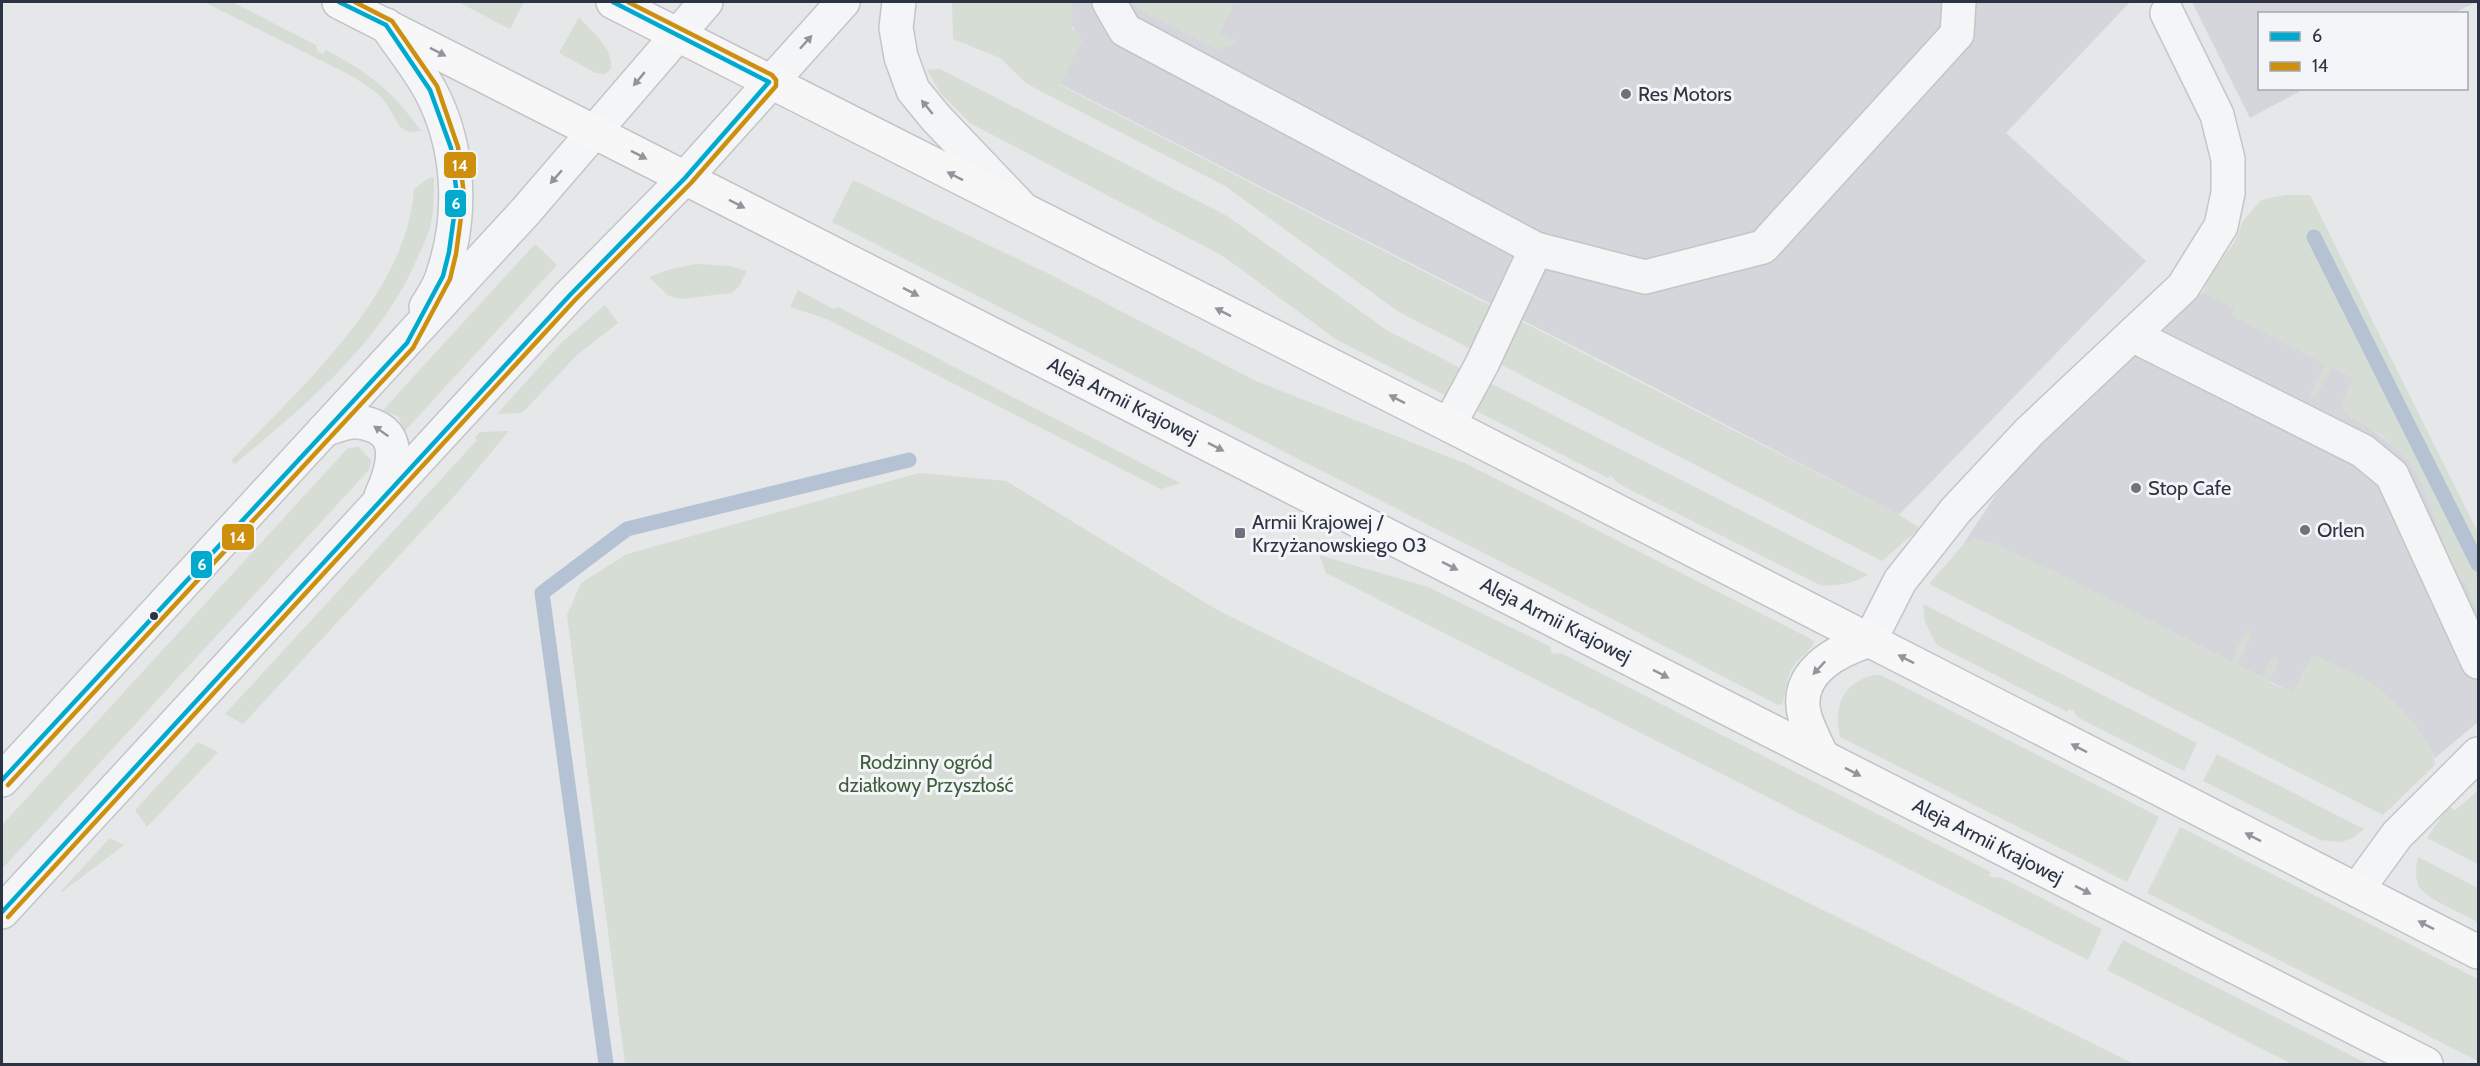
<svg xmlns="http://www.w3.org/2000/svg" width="2480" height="1066" font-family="Cabin,sans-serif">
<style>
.built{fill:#d4d6dc}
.green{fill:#d5ddd5}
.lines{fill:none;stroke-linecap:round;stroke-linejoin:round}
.stream{stroke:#b5c2d3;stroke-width:15}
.minor-casing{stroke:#c3c5c7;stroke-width:36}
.major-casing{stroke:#c1c4c7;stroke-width:36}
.minor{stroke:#f4f5f6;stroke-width:33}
.major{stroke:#f7f7f8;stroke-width:33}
.bus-1-casing{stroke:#f3f5f8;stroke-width:9}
.bus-2-casing{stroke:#f3f5f8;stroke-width:9}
.bus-1{stroke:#00a9ce;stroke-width:4.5}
.bus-2{stroke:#ce8f0d;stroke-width:4.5}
.oneway{fill:#90949c}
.oneway2{fill:#92959d}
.poi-dot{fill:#6d727c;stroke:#f3f5f8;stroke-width:2}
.bus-dot{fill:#2c3342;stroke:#f3f5f8;stroke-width:2}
.labels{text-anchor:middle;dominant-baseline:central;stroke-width:6;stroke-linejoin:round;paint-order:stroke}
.poi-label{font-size:20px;fill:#2c3342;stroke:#f3f5f8;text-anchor:start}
.street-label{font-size:20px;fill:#2c3342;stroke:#f3f5f8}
.park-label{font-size:20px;fill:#3f5e3a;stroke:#f3f5f8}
.line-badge{stroke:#f3f5f8;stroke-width:2}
.badge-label{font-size:16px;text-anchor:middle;font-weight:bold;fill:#fff}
</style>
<rect width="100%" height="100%" fill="#e5e7e9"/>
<g class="built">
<path d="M1055 2H2130L2006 133 2146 261 1899 515 1659 390 1060 84 1082 40Z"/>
<path d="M2192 2H2477L2453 13 2260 14V88L2304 89 2250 118Z"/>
<path d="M2203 292 2235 308 2232 315 2354 378 2342 403 2347 415 2362 422 2401 452 2412 464 2424 488 2445 547 2460 581 2464 579 2478 611V722L2435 758 2427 742 2312 656 2293 693 2046 568 1966 543 1962 546 1995 496 2061 412Z"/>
</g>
<g class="green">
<path d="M204 2H232L316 45 317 51 323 54 326 50C369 73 392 90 421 131L409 132 400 127 386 103 377 93 352 76Z"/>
<path d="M458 2H524L510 29Z"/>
<path d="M952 2H1073L1072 29 1079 33 1082 40 1060 85 1899 515 1920 528 1882 561 1399 312 1225 186 1027 84 1000 58 953 39Z"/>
<path d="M1133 2H1235L1220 33 1239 43 1218 50 1137 9Z"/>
<path d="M579 17C590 30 615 50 611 69L605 74 596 73 559 53Z"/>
<path d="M940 69 1227 216 1388 331 1868 575C1853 583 1837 587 1820 585L1619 484 1610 475 1608 478 1337 340 1223 256 970 123 941 94 927 70Z"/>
<path d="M434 177C434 191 434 205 432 218 430 233 422 248 416 261 378 347 305 405 235 464L231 461C300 387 407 295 414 189L427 179Z"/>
<path d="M853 180 1051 275 1256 381 1469 465 1811 639 1814 642C1811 651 1798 658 1793 667 1785 679 1787 693 1782 704L1778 705 1537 580 832 222Z"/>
<path d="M2285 195H2310L2478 533V611L2464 580 2460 581 2445 547 2424 488 2412 464 2381 435 2347 415 2340 407 2354 378 2332 367 2316 397H2312L2309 396 2325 364 2232 316 2234 308 2203 292 2209 277 2234 243 2243 221 2261 200Z"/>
<path d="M535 244 557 265 404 432 399 417 383 410Z"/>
<path d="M697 264 729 266 747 271 739 287 731 293 681 299 669 296 649 277 671 269Z"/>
<path d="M798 290 833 309 838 307 1180 483 1161 489 827 319 790 307Z"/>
<path d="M605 305 618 323 577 355 526 409 520 413 497 414 561 343Z"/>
<path d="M509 431 458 492 243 724 225 714 477 440 475 437 480 432Z"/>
<path d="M359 447 371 460 369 470 2 869V825L348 448Z"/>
<path d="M919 473 1006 481 1219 611 2134 1064H625L567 615 581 583 627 554Z"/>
<path d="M1975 539 1993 543 2046 568 2231 662 2244 634 2249 631 2252 632 2238 665 2262 678 2271 659 2275 656 2279 660 2269 682 2293 693 2312 656H2317C2334 665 2354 672 2371 683 2392 696 2434 740 2435 765L2383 815 1929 584 1962 546Z"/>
<path d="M1319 555 1428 587 1551 647 1550 651 1554 654 1561 653 1991 872 1989 876 1994 878 2000 877 2102 929 2088 960 1326 573Z"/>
<path d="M1923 604 2197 743 2184 771 2077 717 2074 711 2068 709 2067 712 1937 645 1925 622Z"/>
<path d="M1873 675H1881L2159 817 2127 882 1840 737C1833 707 1842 684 1873 675Z"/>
<path d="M198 742 218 752 147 827 135 810Z"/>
<path d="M2217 754 2364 829 2354 837 2342 842 2320 840 2203 781Z"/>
<path d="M2478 791V864L2427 838 2448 807 2455 810Z"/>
<path d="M2180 827 2478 979V1061L2147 893Z"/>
<path d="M110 838 124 845 62 892 61 891Z"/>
<path d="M2418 857 2478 888V922C2464 914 2425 899 2418 885 2415 876 2416 866 2418 857Z"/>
<path d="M2123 940 2368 1064H2292L2107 970Z"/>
</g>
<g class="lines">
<g class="stream">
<path d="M2314 237 2478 564"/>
<path d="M606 1064 542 593 627 529 909 460"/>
</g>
<defs>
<g id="minor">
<path d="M899 2 896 28 901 57 913 90 936 118 1019 205"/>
<path d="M1109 2 1125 30 1536 249 1645 277 1763 247 1957 34 1959 2"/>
<path d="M386 25C400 46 418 68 430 90 460 146 463 215 443 274 440 286 432 297 426 307"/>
<path d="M2132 335 2363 451 2392 475 2478 662"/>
<path d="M1449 425 1482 364 1536 249"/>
<path d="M324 430C333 427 342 423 351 422 360 421 367 423 374 426 404 438 391 474 381 496"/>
<path d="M1870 640 1900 581 1956 510 2029 432 2183 287 2221 226 2228 193V159L2217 115 2167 13"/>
<path d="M2 780 525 212 706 2"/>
<path d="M2357 890 2397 835 2478 754"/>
<path d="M2 912 570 295 685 178 843 2"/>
</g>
<g id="major">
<path d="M339 2 2426 1064"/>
<path d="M613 2 1449 425 2478 952"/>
<path d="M1822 756C1816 743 1809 730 1805 717 1792 673 1836 651 1870 640"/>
</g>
</defs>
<use href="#minor" class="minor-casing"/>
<use href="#major" class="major-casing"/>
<use href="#minor" class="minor"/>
<use href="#major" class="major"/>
<defs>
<g id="bus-1">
<path d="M2 780 407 343 443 276 449 252 457 195 451 148 430 90 386 25 339 2"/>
<path d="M2 912 570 295 685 178 769 82 613 2"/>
</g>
<g id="bus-2">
<path d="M8 785 413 348 450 279 456 254 464 195 458 147 437 86 392 21 355 2"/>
<path d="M8 917 575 300 691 183 776 86V80L772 75 628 2"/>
</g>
</defs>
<use href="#bus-1" class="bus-1-casing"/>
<use href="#bus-2" class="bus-2-casing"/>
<use href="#bus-1" class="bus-1"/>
<use href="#bus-2" class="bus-2"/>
</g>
<defs><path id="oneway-solid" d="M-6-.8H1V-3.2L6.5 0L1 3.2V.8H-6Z" transform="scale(1.5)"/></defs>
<g class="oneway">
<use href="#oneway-solid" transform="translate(806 42) rotate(-48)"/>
<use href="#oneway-solid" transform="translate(639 79) rotate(130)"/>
<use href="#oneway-solid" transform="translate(927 107) rotate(-129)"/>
<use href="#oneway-solid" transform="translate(556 177) rotate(131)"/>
<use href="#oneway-solid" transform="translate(381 431) rotate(-145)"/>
</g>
<g class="oneway2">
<use href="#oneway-solid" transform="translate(438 52) rotate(27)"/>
<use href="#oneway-solid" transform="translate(639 155) rotate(27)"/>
<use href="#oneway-solid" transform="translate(955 176) rotate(-153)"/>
<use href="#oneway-solid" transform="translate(737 204) rotate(27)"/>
<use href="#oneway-solid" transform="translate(911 292) rotate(27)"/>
<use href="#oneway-solid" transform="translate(1223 312) rotate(-153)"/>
<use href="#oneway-solid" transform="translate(1397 399) rotate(-153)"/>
<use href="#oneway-solid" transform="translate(1216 447) rotate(27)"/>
<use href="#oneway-solid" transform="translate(1450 566) rotate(27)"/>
<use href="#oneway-solid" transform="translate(1906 659) rotate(-153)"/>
<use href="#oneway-solid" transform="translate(1819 668) rotate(133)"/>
<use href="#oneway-solid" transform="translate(1661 674) rotate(27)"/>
<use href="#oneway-solid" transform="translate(2079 748) rotate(-153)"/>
<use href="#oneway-solid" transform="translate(1853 772) rotate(27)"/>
<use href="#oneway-solid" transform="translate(2253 837) rotate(-153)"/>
<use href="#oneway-solid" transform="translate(2083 890) rotate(27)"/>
<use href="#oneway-solid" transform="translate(2426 925) rotate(-153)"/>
</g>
<g class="poi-dot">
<circle cx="1626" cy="94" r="6"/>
<circle cx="2136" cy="488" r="6"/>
<circle cx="2305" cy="530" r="6"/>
<rect x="1234" y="527" width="12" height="12" rx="3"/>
</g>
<circle class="bus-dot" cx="154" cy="616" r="5"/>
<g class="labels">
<g class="poi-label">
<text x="1638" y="94">Res Motors</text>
<text x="2148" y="488">Stop Cafe</text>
<text x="1252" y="522">Armii Krajowej /<tspan x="1252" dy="23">Krzyżanowskiego 03</tspan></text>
<text x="2317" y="530">Orlen</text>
</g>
<g class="street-label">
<text transform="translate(1123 400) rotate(27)">Aleja Armii Krajowej</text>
<text transform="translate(1556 620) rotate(27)">Aleja Armii Krajowej</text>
<text transform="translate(1988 841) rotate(27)">Aleja Armii Krajowej</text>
</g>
<g class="park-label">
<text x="926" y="762">Rodzinny ogród<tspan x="926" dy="23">działkowy Przyszłość</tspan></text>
</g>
</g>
<g class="line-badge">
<rect x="443" y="151" width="34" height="28" rx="6" fill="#ce8f0d"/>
<rect x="444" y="189" width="23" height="29" rx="6" fill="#00a9ce"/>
<rect x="221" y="523" width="34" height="28" rx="6" fill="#ce8f0d"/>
<rect x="190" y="550" width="23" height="29" rx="6" fill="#00a9ce"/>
</g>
<g class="badge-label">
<text x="460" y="171">14</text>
<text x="456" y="209">6</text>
<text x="238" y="543">14</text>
<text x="202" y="570">6</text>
</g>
<rect width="2480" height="1066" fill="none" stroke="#2c3342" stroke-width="6"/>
<rect x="2258" y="12" width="210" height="78" fill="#f3f5f8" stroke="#a3a7af" stroke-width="1.5"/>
<rect x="2270" y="32" width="30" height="9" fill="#00a9ce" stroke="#a3a7af" stroke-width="1.5"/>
<text x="2312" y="42" font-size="18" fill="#2c3342">6</text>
<rect x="2270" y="62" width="30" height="9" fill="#ce8f0d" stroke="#a3a7af" stroke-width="1.5"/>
<text x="2312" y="72" font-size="18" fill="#2c3342">14</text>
</svg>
